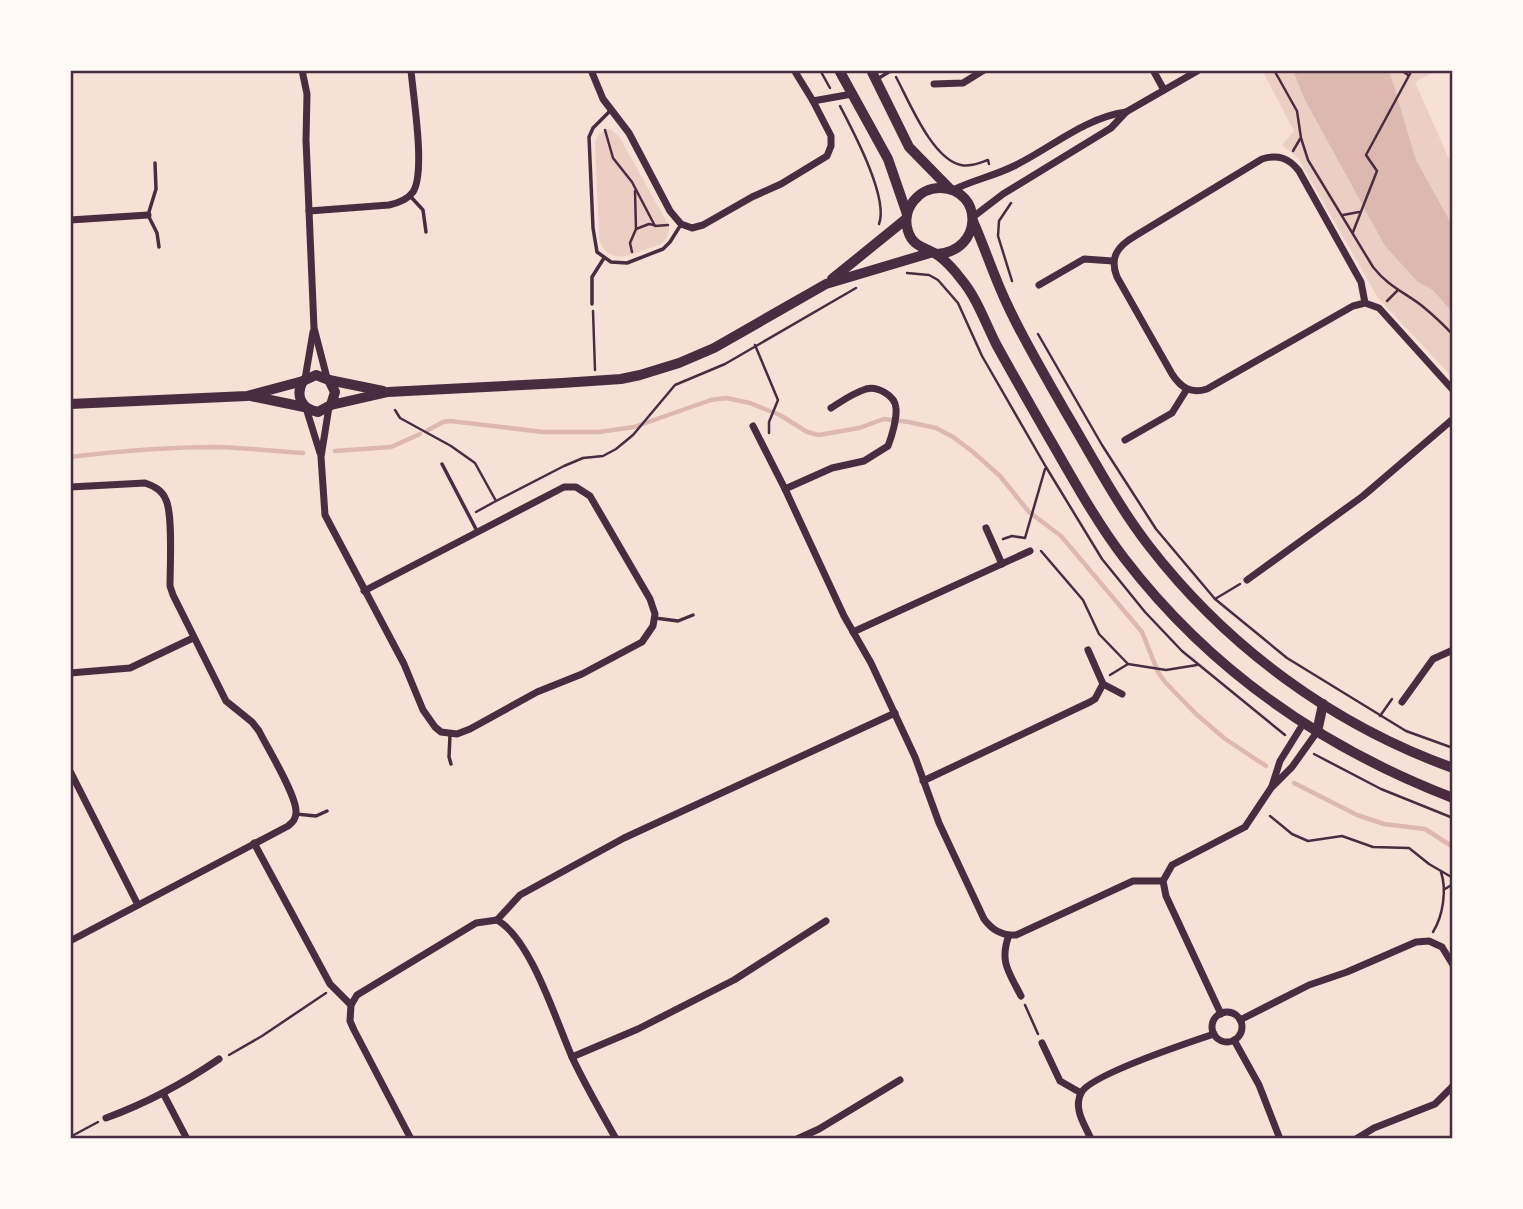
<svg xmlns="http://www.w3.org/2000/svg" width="1523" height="1209" font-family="'Public Sans',sans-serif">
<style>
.green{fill:#ebcfc5}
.water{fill:#dcb8b0}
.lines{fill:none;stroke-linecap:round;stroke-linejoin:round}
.stream{stroke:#dcb8b0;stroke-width:4.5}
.path{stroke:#4a2c40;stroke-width:2.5}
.service{stroke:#4a2c40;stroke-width:3.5}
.minor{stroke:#4a2c40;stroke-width:7}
.tertiary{stroke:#4a2c40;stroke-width:10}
.secondary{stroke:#4a2c40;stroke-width:10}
.neatline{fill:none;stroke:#4a2c40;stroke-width:2.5}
</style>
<rect width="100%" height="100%" fill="#f7e1d7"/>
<g class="green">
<path d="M1262 70H1438L1415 82 1453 168V378L1378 298 1298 158 1282 145 1294 131Z"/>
<path d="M607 129 612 130 620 138 669 226C669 232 668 238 663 242 659 246 652 247 647 249 628 257 607 264 599 239L595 142 599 134Z"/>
</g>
<path class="water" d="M1293 70H1389L1416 160 1453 227V313L1433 290 1418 282 1385 246 1304 98Z"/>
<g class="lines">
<g class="stream">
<path d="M428 430 443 422 450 421 543 432H599L634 427 711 400 726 398 750 403 780 415 807 432 819 435 859 428 884 419 909 422 936 428 953 437 973 452 1000 476 1029 512 1061 536 1142 632 1158 672 1165 682 1196 714 1224 738 1266 766"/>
<path d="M335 451 391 447 420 434"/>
<path d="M70 457C119 451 167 447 216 447 245 448 275 451 303 453"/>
<path d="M1294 783 1357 815 1384 824 1425 829 1453 847"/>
</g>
<g class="path">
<path d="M820 70 830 88"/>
<path d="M1274 70 1297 111 1301 138 1308 160 1373 267C1388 286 1402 291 1421 305 1432 314 1443 324 1453 335"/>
<path d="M1401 70 1408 75"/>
<path d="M896 77C909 101 932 159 961 165 970 167 979 163 988 160L989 164"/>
<path d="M840 106C853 131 889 198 879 224"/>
<path d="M605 130 613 158 632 182 655 226 668 225"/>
<path d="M1293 151 1300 139"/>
<path d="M635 191 636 229 649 224 654 225"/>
<path d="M1011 203 999 221 998 236 1012 281"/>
<path d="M1343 215 1359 212"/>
<path d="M1353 232 1377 171 1366 155 1412 70"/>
<path d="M632 252 630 243 636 229"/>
<path d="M907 273 929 275 938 280 958 303 982 356 1046 467 1102 559 1145 612 1182 651 1285 735"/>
<path d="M1387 301 1397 291"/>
<path d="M593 311 595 370"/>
<path d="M1038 334 1102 445 1156 529 1215 599 1287 658 1406 731 1453 748"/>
<path d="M755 345 778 400 769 422V433"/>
<path d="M395 410 400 418 451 446 475 463 496 501 476 512"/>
<path d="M496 501 564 466 583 458 603 456 616 449 633 435 675 385 725 364 856 288"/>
<path d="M1003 539 1012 536 1025 538 1045 469"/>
<path d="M1041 551 1083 600 1099 634 1128 664 1166 670 1197 665"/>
<path d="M1215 599 1240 584"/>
<path d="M1110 675 1128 664"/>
<path d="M1380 716 1392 699"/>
<path d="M1314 754 1381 789 1453 818"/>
<path d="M1270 816 1292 834 1308 841 1342 836 1373 847 1409 848 1429 864 1453 878"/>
<path d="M1445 889 1453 884"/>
<path d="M1433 932C1443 916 1447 890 1441 872"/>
<path d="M1025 1005 1038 1034"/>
<path d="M229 1055 262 1036 326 993"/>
<path d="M70 1137 98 1122"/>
</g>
<g class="service">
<path d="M879 78 892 70"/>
<path d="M610 111 593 128 589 137 593 228 597 252 611 262 627 263 663 249 670 242 680 226"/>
<path d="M155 163 156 189 148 215 157 233 159 247"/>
<path d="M411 197 423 210 426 232"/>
<path d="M592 304V277L604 258"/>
<path d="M442 464 477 531"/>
<path d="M655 618 678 621 693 615"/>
<path d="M450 735 449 757 451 764"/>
<path d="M296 814 316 816 327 811"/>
</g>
<g class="minor">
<path d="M302 70 307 94 306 140 314 328 327 378"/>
<path d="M591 70 603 99 629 133 670 211 681 224 692 228 703 225 752 197 781 184 827 156 831 146V136L813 101"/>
<path d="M794 70 813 101 852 94"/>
<path d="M1153 70 1164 90"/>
<path d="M934 84 963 83 984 70"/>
<path d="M953 190C973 180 994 176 1014 166 1051 148 1084 118 1126 112"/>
<path d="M309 211 389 205C398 203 408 199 413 192 426 172 413 96 411 70"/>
<path d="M973 217 1003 194 1111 128 1126 112 1199 70"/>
<path d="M70 220 148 215"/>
<path d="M1039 285 1084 259 1113 261"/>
<path d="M1365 303 1361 282 1299 171C1289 158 1278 154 1262 159L1135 236C1118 246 1109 257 1117 277L1172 374C1181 388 1191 394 1207 389L1353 306 1365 303 1379 308 1453 390"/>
<path d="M305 379 313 332"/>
<path d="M329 407 321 457 325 515 404 664 423 710 435 727 441 732 457 734 470 729 537 692 582 674 642 642 653 626 655 614 650 599 590 496 576 487H564L364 591"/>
<path d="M306 408 320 453"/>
<path d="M753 426 785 489 844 616 871 663 915 757 939 823 984 919C992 930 1002 936 1016 935L1133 881H1163"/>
<path d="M1125 440 1172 413 1187 389"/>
<path d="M70 487 145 483C154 486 162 490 166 500 173 515 170 567 170 586L173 595 226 701 252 722 259 731C267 747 297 796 296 812 296 819 293 822 288 826L70 941"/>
<path d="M785 489 832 468 864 461 888 446C892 436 897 418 896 408 895 395 877 386 866 389 853 393 842 401 831 408"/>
<path d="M986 528 1002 564"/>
<path d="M1247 580 1363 496 1453 419"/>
<path d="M853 632 1030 551"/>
<path d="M1088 650 1103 684 1122 694"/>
<path d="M70 673 130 668 193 638"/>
<path d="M1402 702 1433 659 1453 650"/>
<path d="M70 771 138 905"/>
<path d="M923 781 1090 702 1095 699 1103 684"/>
<path d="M1272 786 1280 761 1303 724"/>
<path d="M254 843 330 984 351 1005 350 1021 354 1030 411 1139"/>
<path d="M497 920C531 939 556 1021 572 1057 585 1085 601 1112 616 1139"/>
<path d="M1009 935C999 962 1009 972 1021 996"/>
<path d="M351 1005 357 995 476 923 497 920 520 895 624 838 895 713"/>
<circle cx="1227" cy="1027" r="15"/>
<path d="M1221 1014 1166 896 1163 881 1172 865 1245 827 1271 788 1292 767 1317 732"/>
<path d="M1240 1020 1309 985 1347 972 1416 942 1429 941 1442 947 1453 965"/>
<path d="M1234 1040 1259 1085 1280 1139"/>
<path d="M1042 1043 1060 1081 1081 1093"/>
<path d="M572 1057 638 1029 734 980 826 921"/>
<path d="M163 1093 187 1139"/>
<path d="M106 1118C147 1103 184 1083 219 1059"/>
<path d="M797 1139 819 1129 900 1080"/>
<path d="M1091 1139C1085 1125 1073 1109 1081 1093 1090 1075 1190 1042 1214 1034"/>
<path d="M1356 1139 1374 1128 1435 1104 1453 1086"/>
</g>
<g class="tertiary">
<path d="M832 279 906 219"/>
<path d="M329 380 383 391"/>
<path d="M251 396 304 407"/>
<path d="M70 404 247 396 303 381"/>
<path d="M331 405 335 392 329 380 316 375 303 381C295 395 301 409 318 412L331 405 388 392 562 383 621 379 640 375 679 363 714 348 826 284 930 253"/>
</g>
<g class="secondary">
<path d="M839 70 888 159 907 214"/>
<path d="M871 70 909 147 950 189"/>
<path d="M973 221C985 248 994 277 1007 304 1025 343 1047 379 1068 416 1094 460 1118 506 1149 546 1227 647 1333 725 1453 768"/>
<path d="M937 254C983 251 984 190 941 188 919 187 901 209 908 231 913 248 927 247 939 256 947 262 955 271 961 279 977 298 985 322 996 344 1013 375 1031 406 1048 436 1072 477 1095 520 1124 558 1209 669 1323 748 1453 798"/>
<path d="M1317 732 1323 704"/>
</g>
</g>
<rect width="1523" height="1209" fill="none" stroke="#fffaf5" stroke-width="144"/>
<rect x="72" y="72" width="1379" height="1065" class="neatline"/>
</svg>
